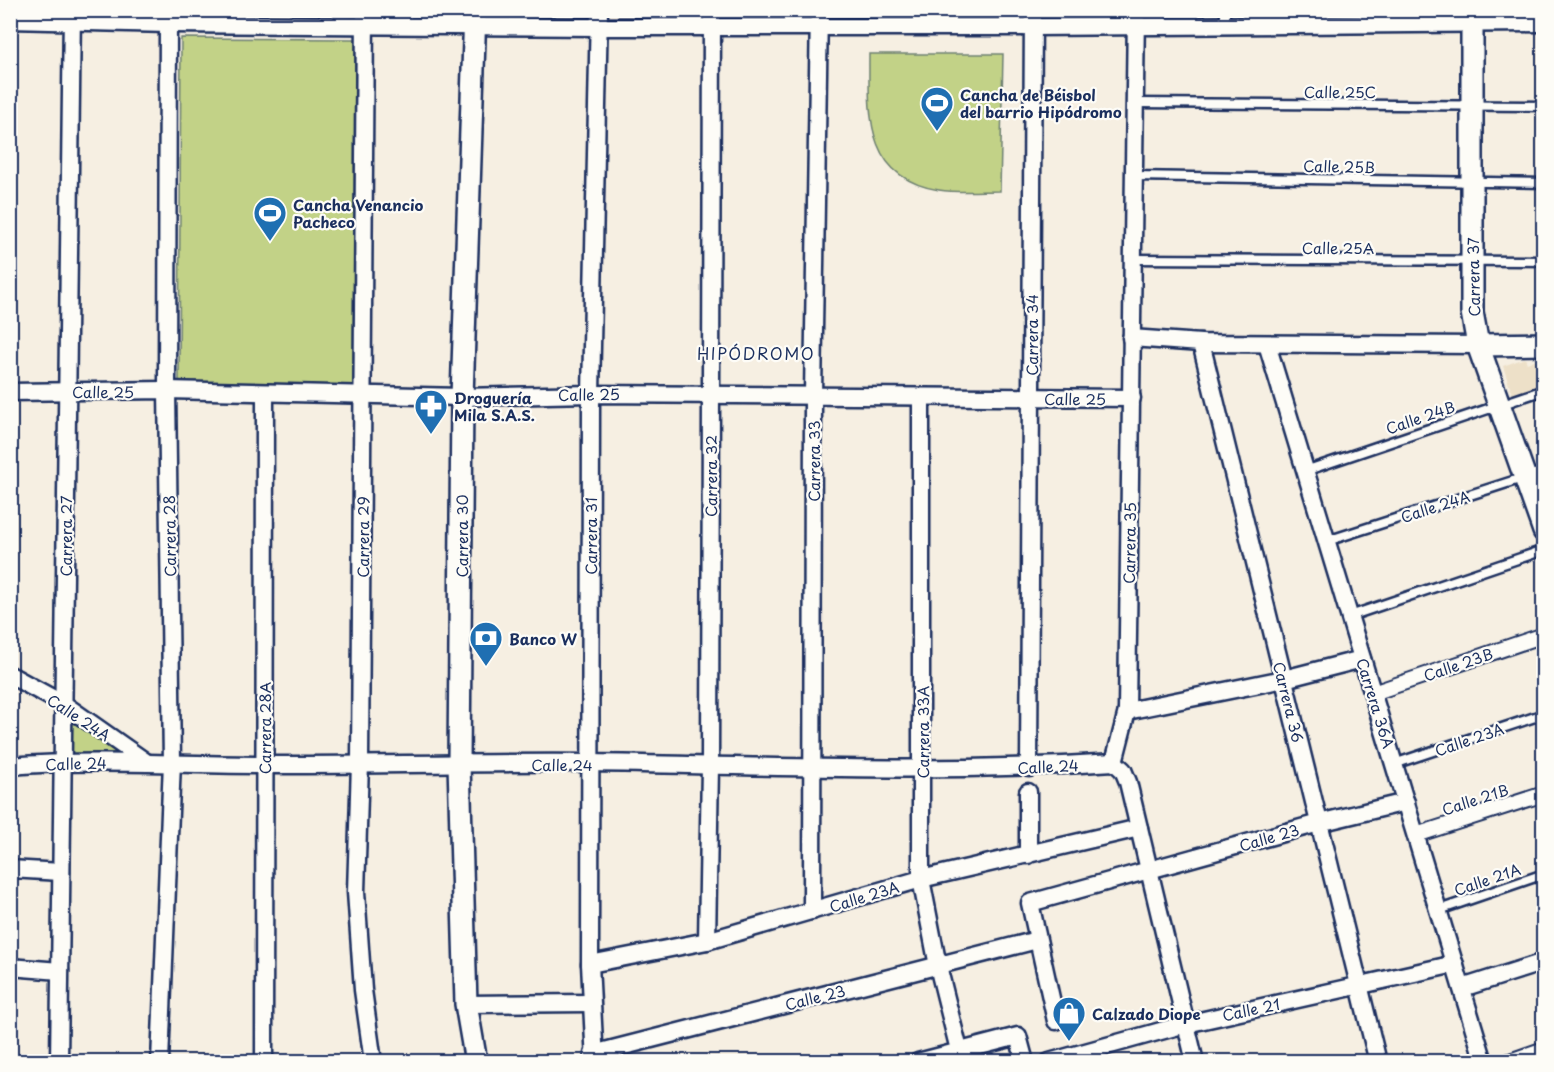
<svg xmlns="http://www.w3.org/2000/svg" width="1554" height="1072" font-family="'Playpen Sans',sans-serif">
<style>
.built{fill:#ede0c8}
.green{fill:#c2d287;stroke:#6e8072;stroke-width:1.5}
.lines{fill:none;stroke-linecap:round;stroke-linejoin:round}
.service-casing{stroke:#1b2f5e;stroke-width:13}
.pedestrian-casing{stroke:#1b2f5e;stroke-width:18}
.minor-casing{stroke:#1b2f5e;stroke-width:21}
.tertiary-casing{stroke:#1b2f5e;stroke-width:26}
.path{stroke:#1b2f5e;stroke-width:2;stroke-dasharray:6 4.5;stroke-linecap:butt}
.service{stroke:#fdfcf7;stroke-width:8}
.pedestrian{stroke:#fdfcf7;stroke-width:14}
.minor{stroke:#fdfcf7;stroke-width:16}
.tertiary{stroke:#fdfcf7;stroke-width:21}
.labels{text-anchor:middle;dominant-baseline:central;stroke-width:4.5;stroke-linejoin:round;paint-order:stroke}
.street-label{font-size:15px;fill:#1b2f5e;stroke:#fdfcf7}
.poi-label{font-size:15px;font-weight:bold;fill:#1b2f5e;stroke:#fdfcf7;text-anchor:start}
.neighbourhood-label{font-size:16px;letter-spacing:1.5px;fill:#1b2f5e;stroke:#fdfcf7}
</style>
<rect width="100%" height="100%" fill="#f6efe2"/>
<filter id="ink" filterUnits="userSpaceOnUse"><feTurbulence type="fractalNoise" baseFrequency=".0167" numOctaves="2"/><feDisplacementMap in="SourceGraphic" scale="12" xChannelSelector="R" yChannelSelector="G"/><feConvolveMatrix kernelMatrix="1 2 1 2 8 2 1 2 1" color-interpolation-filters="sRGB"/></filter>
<g filter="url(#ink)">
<path class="built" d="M1525 358 1527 363 1539 358 1543 363V386L1513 397 1503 366Z"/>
<g class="green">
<path d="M181 38 355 39 353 386 179 384Z"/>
<path d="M869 54H1003L1000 191C981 191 958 193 939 190 864 178 869 113 869 54Z"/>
<path d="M73 716 139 760 71 757Z"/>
</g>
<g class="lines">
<defs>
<g id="service">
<path d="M1225 23V10"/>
<path d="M1135 103 1544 106"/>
<path d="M1134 176 1544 183"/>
<path d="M1132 259 1544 261"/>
<path d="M1305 471 1544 390"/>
<path d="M1327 541 1544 471"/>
<path d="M1350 616 1544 550"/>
<path d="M1394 764 1544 714"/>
<path d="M1439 910 1544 874"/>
</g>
<g id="pedestrian">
<path d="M1373 693 1544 635"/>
<path d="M1416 835 1544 794"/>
<path d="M1507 1062 1544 1049"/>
</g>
<g id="minor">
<path d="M365 10 360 763 356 892 363 990 373 1062"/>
<path d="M10 20 168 24 599 27H1033L1544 23"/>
<path d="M1131 338 1201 343 1478 345"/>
<path d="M1201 343 1378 1062"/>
<path d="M1267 344 1484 1062"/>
<path d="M10 392 167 390 462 397 591 394 1132 398"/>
<path d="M921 397V879L938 966 962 1062"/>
<path d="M10 675 65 705 146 762"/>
<path d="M1127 711 1284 679 1362 659"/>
<path d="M1114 762 1127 711 1136 10"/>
<path d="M1114 762 1123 770 1128 782 1195 1062"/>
<path d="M10 766C96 759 180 765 265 765 374 765 484 762 593 763 766 766 941 774 1114 762"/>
<path d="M1029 768 1033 10"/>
<path d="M1028 855V792"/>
<path d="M10 869 61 872"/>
<path d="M812 911 813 395 819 10"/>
<path d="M707 941 710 766 712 10"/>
<path d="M590 964 707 941 921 879 1139 828"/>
<path d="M10 967 60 971"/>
<path d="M1462 988 1544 962"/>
<path d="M466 1004 591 1003"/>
<path d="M1056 1021 1030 903 1319 823 1406 802"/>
<path d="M593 1054 1037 940"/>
<path d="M59 1062 72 10"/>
<path d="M160 1062 172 762 167 390 168 10"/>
<path d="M264 1062 265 394"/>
<path d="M595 1062 590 964 591 394 599 10"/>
<path d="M918 1062 1018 1036 1025 1062"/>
<path d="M1049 1062 1186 1024 1455 964"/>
</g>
<g id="tertiary">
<path d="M475 10 462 397 459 764 466 1004 476 1062"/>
<path d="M1472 10V312L1478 345 1544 531"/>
<path d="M1478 345 1544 344"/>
</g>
</defs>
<use href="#service" class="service-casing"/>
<use href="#pedestrian" class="pedestrian-casing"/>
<use href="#minor" class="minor-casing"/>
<use href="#tertiary" class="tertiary-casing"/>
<path class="path" d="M565 1062 580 1058"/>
<use href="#service" class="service"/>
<use href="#pedestrian" class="pedestrian"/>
<use href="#minor" class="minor"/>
<use href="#tertiary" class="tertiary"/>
</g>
</g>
<defs>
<symbol id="stadium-pin" viewBox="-11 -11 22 30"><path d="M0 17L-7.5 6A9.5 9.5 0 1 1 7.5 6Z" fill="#1f6fb2" stroke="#fdfcf7"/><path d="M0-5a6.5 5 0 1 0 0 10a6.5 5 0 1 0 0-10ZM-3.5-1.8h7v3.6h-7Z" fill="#fff"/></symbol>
<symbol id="pharmacy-pin" viewBox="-11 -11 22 30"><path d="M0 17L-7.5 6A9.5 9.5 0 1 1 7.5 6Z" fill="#1f6fb2" stroke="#fdfcf7"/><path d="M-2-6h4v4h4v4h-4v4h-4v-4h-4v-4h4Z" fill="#fff"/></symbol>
<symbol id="bank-pin" viewBox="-11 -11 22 30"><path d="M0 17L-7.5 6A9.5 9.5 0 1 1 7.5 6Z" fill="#1f6fb2" stroke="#fdfcf7"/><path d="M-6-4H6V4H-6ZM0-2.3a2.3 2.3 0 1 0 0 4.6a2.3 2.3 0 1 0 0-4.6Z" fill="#fff"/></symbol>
<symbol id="shop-pin" viewBox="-11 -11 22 30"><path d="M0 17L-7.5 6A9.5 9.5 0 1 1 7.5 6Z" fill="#1f6fb2" stroke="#fdfcf7"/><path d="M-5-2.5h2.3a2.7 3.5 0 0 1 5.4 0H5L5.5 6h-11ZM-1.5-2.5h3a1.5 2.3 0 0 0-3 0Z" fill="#fff"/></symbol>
</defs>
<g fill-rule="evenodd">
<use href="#stadium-pin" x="918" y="84" width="38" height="52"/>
<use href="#stadium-pin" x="251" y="194" width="38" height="52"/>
<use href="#pharmacy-pin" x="412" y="387" width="38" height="52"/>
<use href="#bank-pin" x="467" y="619" width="38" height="52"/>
<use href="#shop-pin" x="1050" y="994" width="38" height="52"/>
</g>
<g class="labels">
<g class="street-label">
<text x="1340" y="91">Calle 25C</text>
<text transform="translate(1339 166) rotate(1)">Calle 25B</text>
<text x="1338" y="247">Calle 25A</text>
<text transform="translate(1473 277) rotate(-91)">Carrera 37</text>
<text transform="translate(1031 335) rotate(-90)">Carrera 34</text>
<text x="103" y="391">Calle 25</text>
<text transform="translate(589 394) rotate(-1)">Calle 25</text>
<text x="1075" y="398">Calle 25</text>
<text transform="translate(1420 417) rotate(-19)">Calle 24B</text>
<text transform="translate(813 461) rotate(-90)">Carrera 33</text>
<text transform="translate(710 476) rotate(-90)">Carrera 32</text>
<text transform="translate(1435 506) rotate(-18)">Calle 24A</text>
<text transform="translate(65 536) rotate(-90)">Carrera 27</text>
<text transform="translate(169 536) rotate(-91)">Carrera 28</text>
<text transform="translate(461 536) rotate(-90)">Carrera 30</text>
<text transform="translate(590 536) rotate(-90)">Carrera 31</text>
<text transform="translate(362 537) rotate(-90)">Carrera 29</text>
<text transform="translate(1129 543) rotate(-89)">Carrera 35</text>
<text transform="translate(1458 664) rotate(-19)">Calle 23B</text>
<text transform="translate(1289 702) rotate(76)">Carrera 36</text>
<text transform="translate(1376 703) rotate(73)">Carrera 36A</text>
<text transform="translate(79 717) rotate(33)">Calle 24A</text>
<text transform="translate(264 728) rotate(-90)">Carrera 28A</text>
<text transform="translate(922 732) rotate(-90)">Carrera 33A</text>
<text transform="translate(1469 739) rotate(-19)">Calle 23A</text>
<text transform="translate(76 763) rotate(-2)">Calle 24</text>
<text x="562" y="764">Calle 24</text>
<text transform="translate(1048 766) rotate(-3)">Calle 24</text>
<text transform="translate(1475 799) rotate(-18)">Calle 21B</text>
<text transform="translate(1269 837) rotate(-16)">Calle 23</text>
<text transform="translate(1487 879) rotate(-19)">Calle 21A</text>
<text transform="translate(864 896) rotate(-17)">Calle 23A</text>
<text transform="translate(815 997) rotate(-14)">Calle 23</text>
<text transform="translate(1251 1009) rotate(-12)">Calle 21</text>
</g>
<g class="poi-label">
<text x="960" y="94">Cancha de Béisbol<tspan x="960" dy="17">del barrio Hipódromo</tspan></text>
<text x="293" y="204">Cancha Venancio<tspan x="293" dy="17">Pacheco</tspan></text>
<text x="454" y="397">Droguería<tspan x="454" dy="17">Mila S.A.S.</tspan></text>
<text x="509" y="638">Banco W</text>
<text x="1092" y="1013">Calzado Diope</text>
</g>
<g class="neighbourhood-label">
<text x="756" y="353">HIPÓDROMO</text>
</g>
</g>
<rect width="1554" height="1072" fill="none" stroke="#fdfcf7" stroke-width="36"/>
<rect x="18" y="18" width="1518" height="1036" fill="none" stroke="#1b2f5e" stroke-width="2" filter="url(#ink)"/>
</svg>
